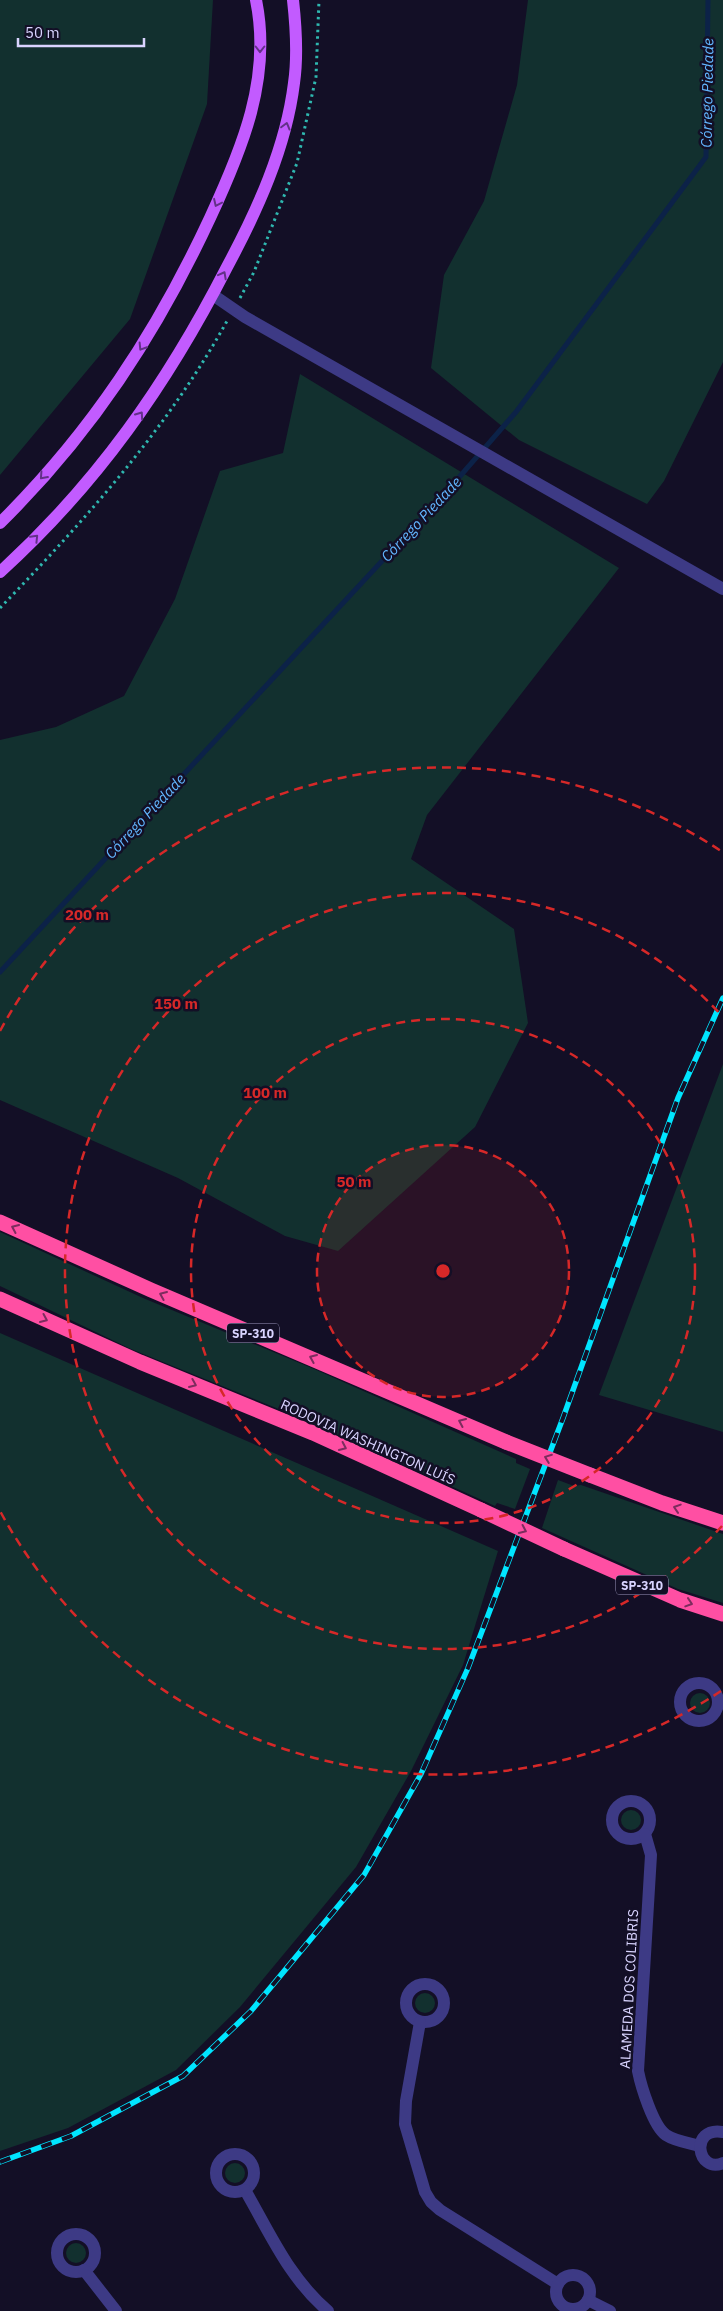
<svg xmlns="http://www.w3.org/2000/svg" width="723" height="2311" font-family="'IBM Plex Sans',sans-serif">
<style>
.green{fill:#12302f}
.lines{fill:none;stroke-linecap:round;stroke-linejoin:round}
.stream{stroke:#0c2248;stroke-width:5}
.path{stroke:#2fb8b0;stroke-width:3;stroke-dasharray:2.5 4;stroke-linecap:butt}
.minor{stroke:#3d3a85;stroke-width:12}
.primary{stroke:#c25bff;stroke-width:12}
.motorway{stroke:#ff4fa3;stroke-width:15}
.rail-casing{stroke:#00e5ff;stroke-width:5.5}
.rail{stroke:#130f26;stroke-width:4;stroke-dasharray:11;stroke-linecap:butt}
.motorway-bridge{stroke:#ff4fa3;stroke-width:15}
.oneway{stroke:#623188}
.oneway2{stroke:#7d2c5e}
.ring{fill:none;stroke:#d62828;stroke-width:2.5;stroke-dasharray:9 6}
.labels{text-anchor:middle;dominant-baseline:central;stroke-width:5;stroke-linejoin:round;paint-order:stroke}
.shield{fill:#130f26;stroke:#9e99be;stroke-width:1}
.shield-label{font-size:12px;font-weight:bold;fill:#d9d4ff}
.street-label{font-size:14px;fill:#d9d4ff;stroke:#130f26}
.water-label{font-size:15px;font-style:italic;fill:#62b6ff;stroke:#130f26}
.centre{fill:#d62828;stroke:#130f26;stroke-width:2.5}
.ring-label{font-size:15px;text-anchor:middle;font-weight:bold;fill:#d62828;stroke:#130f26;stroke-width:5;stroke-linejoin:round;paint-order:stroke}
</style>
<rect width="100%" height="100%" fill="#130f26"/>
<g class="green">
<path d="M0 0H213L207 104 130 319 0 475Z"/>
<path d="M528 0H723V362L664 481 647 504 519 440 431 368 444 275 484 201 517 85Z"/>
<path d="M300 374 619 568 427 815 411 859 514 929 528 1023 475 1127 338 1251 285 1236 178 1178 0 1100V740L56 727 124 696 175 599 220 471 283 453Z"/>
<path d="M723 1064V1432L599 1395Z"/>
<path d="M0 1232 143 1298 314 1369 516 1459V1463L530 1469 515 1509 497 1503 495 1506 301 1418 131 1349 0 1286Z"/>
<path d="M0 1333 498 1551 463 1665 411 1771 356 1867 240 2007 176 2070 68 2128 0 2151Z"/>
<path d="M558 1480 574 1486 581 1485 723 1534V1603L678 1589 542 1528Z"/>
<circle cx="700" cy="1703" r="10"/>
<circle cx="631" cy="1820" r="10"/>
<circle cx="425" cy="2003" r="10"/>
<circle cx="235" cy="2173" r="10"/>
<circle cx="76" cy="2253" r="10"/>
</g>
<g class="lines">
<path class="stream" d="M0 972 448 490 516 412 706 157 708 0"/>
<g class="path">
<path d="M240 298 254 272 297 163 316 77 319 0"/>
<path d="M0 608C85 520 168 428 227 321"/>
</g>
<g class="minor">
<path d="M213 295 245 317C405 407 563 499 723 589"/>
<circle cx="699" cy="1702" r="19"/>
<circle cx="631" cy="1820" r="19"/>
<path d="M645 1834 651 1855 638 2071C641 2086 653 2126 666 2135 675 2141 689 2143 700 2146"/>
<circle cx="425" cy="2003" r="19"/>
<path d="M420 2022 406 2101 405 2124 425 2192 431 2202 440 2210 558 2284"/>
<path d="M723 2132C689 2126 697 2174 723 2163"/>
<circle cx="235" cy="2173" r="19"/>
<path d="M245 2190C270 2233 289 2278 328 2311"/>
<circle cx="76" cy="2253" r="19"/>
<path d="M84 2270 116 2311"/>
<circle cx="573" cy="2292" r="17"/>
<path d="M588 2300 610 2311"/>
</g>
<g class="primary">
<path d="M0 523C91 433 156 334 210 218 242 149 272 78 256 0"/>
<path d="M0 572C97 484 167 384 227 267 257 211 286 148 294 83 298 56 296 27 293 0"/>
</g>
<g class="motorway">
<path d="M0 1222 151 1290 506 1442"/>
<path d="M0 1299 140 1362 313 1433 481 1510"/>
<path d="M590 1475 662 1503 723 1523"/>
<path d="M564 1549 680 1600 723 1614"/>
</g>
<defs>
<path id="rail" d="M0 2162 71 2136 183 2076 251 2011 364 1875 421 1774 468 1668 563 1418 678 1098 723 998"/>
</defs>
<use href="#rail" class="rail-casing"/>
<use href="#rail" class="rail"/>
<g class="motorway-bridge">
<path d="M506 1442 590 1475"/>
<path d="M481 1510 564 1549"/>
</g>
</g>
<defs><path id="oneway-chevron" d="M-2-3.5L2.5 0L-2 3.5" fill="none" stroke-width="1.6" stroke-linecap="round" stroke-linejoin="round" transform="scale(1.25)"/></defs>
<g class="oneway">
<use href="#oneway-chevron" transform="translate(260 49) rotate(90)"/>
<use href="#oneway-chevron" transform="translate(286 126) rotate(-75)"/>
<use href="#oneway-chevron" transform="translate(217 203) rotate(115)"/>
<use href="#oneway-chevron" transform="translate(223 275) rotate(-62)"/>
<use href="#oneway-chevron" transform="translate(142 347) rotate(122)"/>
<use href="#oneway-chevron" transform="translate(140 415) rotate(-55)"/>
<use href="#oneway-chevron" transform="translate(43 476) rotate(132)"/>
<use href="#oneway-chevron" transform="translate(35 538) rotate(-46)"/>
</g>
<g class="oneway2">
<use href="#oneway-chevron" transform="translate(15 1228) rotate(-156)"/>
<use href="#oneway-chevron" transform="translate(163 1295) rotate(-157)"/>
<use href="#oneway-chevron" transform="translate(44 1319) rotate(24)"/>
<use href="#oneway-chevron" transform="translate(313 1358) rotate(-157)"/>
<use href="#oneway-chevron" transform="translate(193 1384) rotate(23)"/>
<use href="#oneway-chevron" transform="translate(462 1422) rotate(-156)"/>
<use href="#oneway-chevron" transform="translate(343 1447) rotate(25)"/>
<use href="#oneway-chevron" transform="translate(548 1458) rotate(-159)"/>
<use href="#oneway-chevron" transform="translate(677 1508) rotate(-162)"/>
<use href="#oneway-chevron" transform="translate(523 1530) rotate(25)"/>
<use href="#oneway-chevron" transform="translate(689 1603) rotate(18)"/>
</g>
<circle cx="443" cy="1271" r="126" fill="#d62828" fill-opacity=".12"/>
<g class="ring">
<circle cx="443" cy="1271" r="126"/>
<circle cx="443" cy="1271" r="252"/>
<path d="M722 1526A378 378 0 1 1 722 1016"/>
<path d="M721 1691A504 504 0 0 1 0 1511M0 1031A504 504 0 0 1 721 851"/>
</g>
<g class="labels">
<g class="shield">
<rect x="227" y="1323.5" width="52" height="19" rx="4"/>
<rect x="616" y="1575.5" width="52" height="19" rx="4"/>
</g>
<g class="shield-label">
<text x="253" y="1333">SP-310</text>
<text x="642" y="1585">SP-310</text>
</g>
<g class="street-label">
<text transform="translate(368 1442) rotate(24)">RODOVIA WASHINGTON LUÍS</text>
<text transform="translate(629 1989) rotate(-87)">ALAMEDA DOS COLIBRIS</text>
</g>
<g class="water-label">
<text transform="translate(707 93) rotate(-89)">Córrego Piedade</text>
<text transform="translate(421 519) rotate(-47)">Córrego Piedade</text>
<text transform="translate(145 816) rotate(-47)">Córrego Piedade</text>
</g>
</g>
<circle cx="443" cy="1271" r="8" class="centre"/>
<g class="ring-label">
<text x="87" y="920">200 m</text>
<text x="176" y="1009">150 m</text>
<text x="265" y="1098">100 m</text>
<text x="354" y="1187">50 m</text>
</g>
<path d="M18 38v8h126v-8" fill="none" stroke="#d9d4ff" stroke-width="2.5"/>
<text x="25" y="38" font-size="15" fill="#d9d4ff" stroke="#130f26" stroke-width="4" paint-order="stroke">50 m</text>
</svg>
